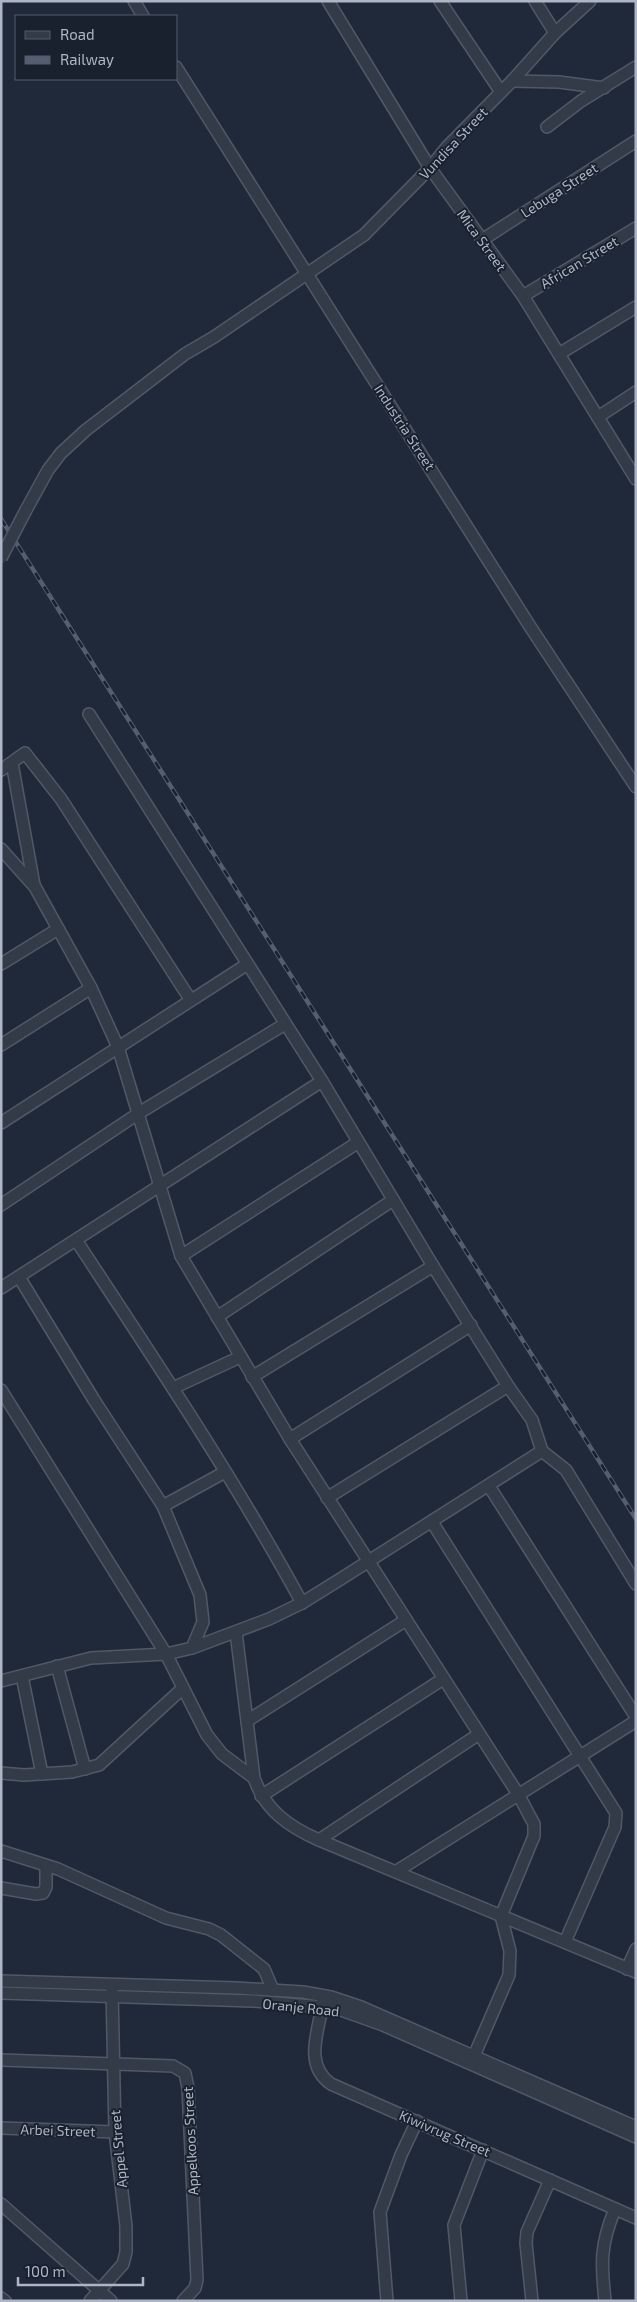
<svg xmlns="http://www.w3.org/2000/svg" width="637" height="2302" font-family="'Exo 2',sans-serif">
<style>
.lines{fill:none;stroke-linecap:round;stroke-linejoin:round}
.minor-casing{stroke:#515867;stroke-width:14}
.minor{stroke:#333b49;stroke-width:11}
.rail-casing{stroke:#555e70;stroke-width:4.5}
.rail{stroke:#19202e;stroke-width:2.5;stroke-dasharray:8;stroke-linecap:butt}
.minor-bridge-casing{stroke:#515867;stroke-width:14;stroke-linecap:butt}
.minor-bridge{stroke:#333b49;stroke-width:11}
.labels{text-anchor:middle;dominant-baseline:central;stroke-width:4;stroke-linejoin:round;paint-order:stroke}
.street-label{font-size:14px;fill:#aeb5c6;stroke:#19202e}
</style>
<rect width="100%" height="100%" fill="#202939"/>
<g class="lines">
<defs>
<g id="minor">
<path d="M134 1 143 16"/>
<path d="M328 1 430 168 523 296 636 479"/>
<path d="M440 1 501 92"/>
<path d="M535 1 555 33"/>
<path d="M176 67 531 628 636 787"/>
<path d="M512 81 559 82 604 88"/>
<path d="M547 127 581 101 636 67"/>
<path d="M482 240 636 141"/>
<path d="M523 296 636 228"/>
<path d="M559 354 636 307"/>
<path d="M598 417 636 392"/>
<path d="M26 510 48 470 61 453 86 430 185 354 214 337 364 235 430 168 447 147 512 81 555 33 590 1"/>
<path d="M12 763 34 885"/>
<path d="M1 770 25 753 61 799 190 999"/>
<path d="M1 849 35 887 91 988 118 1047 181 1256 290 1439 518 1794 534 1824V1836L501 1916 510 1951 509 1975 474 2056"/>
<path d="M1 964 58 929"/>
<path d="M1 1045 91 988"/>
<path d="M322 1081 433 1266 508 1386 532 1420 542 1451 566 1470 636 1584"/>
<path d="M1 1123 246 965"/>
<path d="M1 1205 139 1113 285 1024"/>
<path d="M76 1240C154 1359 234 1478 302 1603"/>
<path d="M181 1256 357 1143"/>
<path d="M19 1277 94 1400 163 1506 225 1472"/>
<path d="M1 1288 322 1081 89 714"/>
<path d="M217 1317 393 1200"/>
<path d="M252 1377 433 1266"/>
<path d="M173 1388 240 1357"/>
<path d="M1 1390 166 1654 207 1735 222 1754 254 1778"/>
<path d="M290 1439 471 1325"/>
<path d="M489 1486 636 1717"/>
<path d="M327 1498 508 1386"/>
<path d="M163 1506 200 1595 203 1622 192 1648"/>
<path d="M432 1522 616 1813 615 1827 565 1942"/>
<path d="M236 1632 254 1778C265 1810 289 1827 319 1840L636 1972"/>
<path d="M57 1666 85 1769"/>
<path d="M22 1676 42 1774"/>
<path d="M1 1681 91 1658 166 1654 192 1648 269 1619 302 1603 339 1580 542 1451"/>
<path d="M247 1721 406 1620"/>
<path d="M1 1773 24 1775 72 1772 99 1765 183 1688"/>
<path d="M261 1796 443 1679"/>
<path d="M319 1840 479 1734"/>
<path d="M1 1851 58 1869 166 1918 209 1929 221 1935 264 1969 273 1990"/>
<path d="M397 1871 636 1721"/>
<path d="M1 1888 36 1894 43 1893 46 1887V1866"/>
<path d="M627 1969 636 1949"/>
<path d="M1 1981 237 1988 303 1992 331 1997 361 2007 636 2127"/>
<path d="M1 1993 253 2001 323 2007 341 2010 383 2025 636 2137"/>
<path d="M323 2001C320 2028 302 2064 331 2084L636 2218"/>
<path d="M1 2060 173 2066 185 2073 188 2088 197 2280 195 2288 183 2301"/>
<path d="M1 2128 115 2132"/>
<path d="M1 2204 111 2301"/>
<path d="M1 2298 5 2301"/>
<path d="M90 2301 123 2264 126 2252V2226L115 2132 112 1989"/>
<path d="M387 2301 380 2212 401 2155 417 2121"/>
<path d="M461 2301 454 2225 483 2150"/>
<path d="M532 2301 526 2243 527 2232 550 2180"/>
<path d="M605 2301C601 2263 600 2245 615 2209"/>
</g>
</defs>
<use href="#minor" class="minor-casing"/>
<use href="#minor" class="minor"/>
<defs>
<path id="rail" d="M1 519 636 1519"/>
</defs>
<use href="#rail" class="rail-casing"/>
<use href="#rail" class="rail"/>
<defs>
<path id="minor-bridge" d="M1 558 26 510"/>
</defs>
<use href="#minor-bridge" class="minor-bridge-casing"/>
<use href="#minor-bridge" class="minor-bridge"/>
</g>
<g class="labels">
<g class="street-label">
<text transform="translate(453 143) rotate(-47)">Vundisa Street</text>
<text transform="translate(559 190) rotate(-33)">Lebuga Street</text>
<text transform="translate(482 240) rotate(54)">Mica Street</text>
<text transform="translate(579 262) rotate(-31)">African Street</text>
<text transform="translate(405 427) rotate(57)">Industria Street</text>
<text transform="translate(301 2007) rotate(6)">Oranje Road</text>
<text transform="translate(58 2130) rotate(2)">Arbei Street</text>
<text transform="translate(445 2133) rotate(23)">Kiwivrug Street</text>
<text transform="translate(190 2141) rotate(-93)">Appelkoos Street</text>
<text transform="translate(118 2149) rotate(-95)">Appel Street</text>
</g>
</g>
<rect width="637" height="2302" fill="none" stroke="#aeb5c6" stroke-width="5"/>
<rect x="15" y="15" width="162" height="65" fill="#19202e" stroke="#555c6b"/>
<rect x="25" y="31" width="25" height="8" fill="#333b49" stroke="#555c6b"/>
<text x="60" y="40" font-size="15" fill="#aeb5c6">Road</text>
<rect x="25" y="56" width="25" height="8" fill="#555e70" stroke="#555c6b"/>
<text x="60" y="65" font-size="15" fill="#aeb5c6">Railway</text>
<path d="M18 2277v8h125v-8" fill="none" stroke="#aeb5c6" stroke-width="2.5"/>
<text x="25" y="2277" font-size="15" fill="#aeb5c6" stroke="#19202e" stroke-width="4" paint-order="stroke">100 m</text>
</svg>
